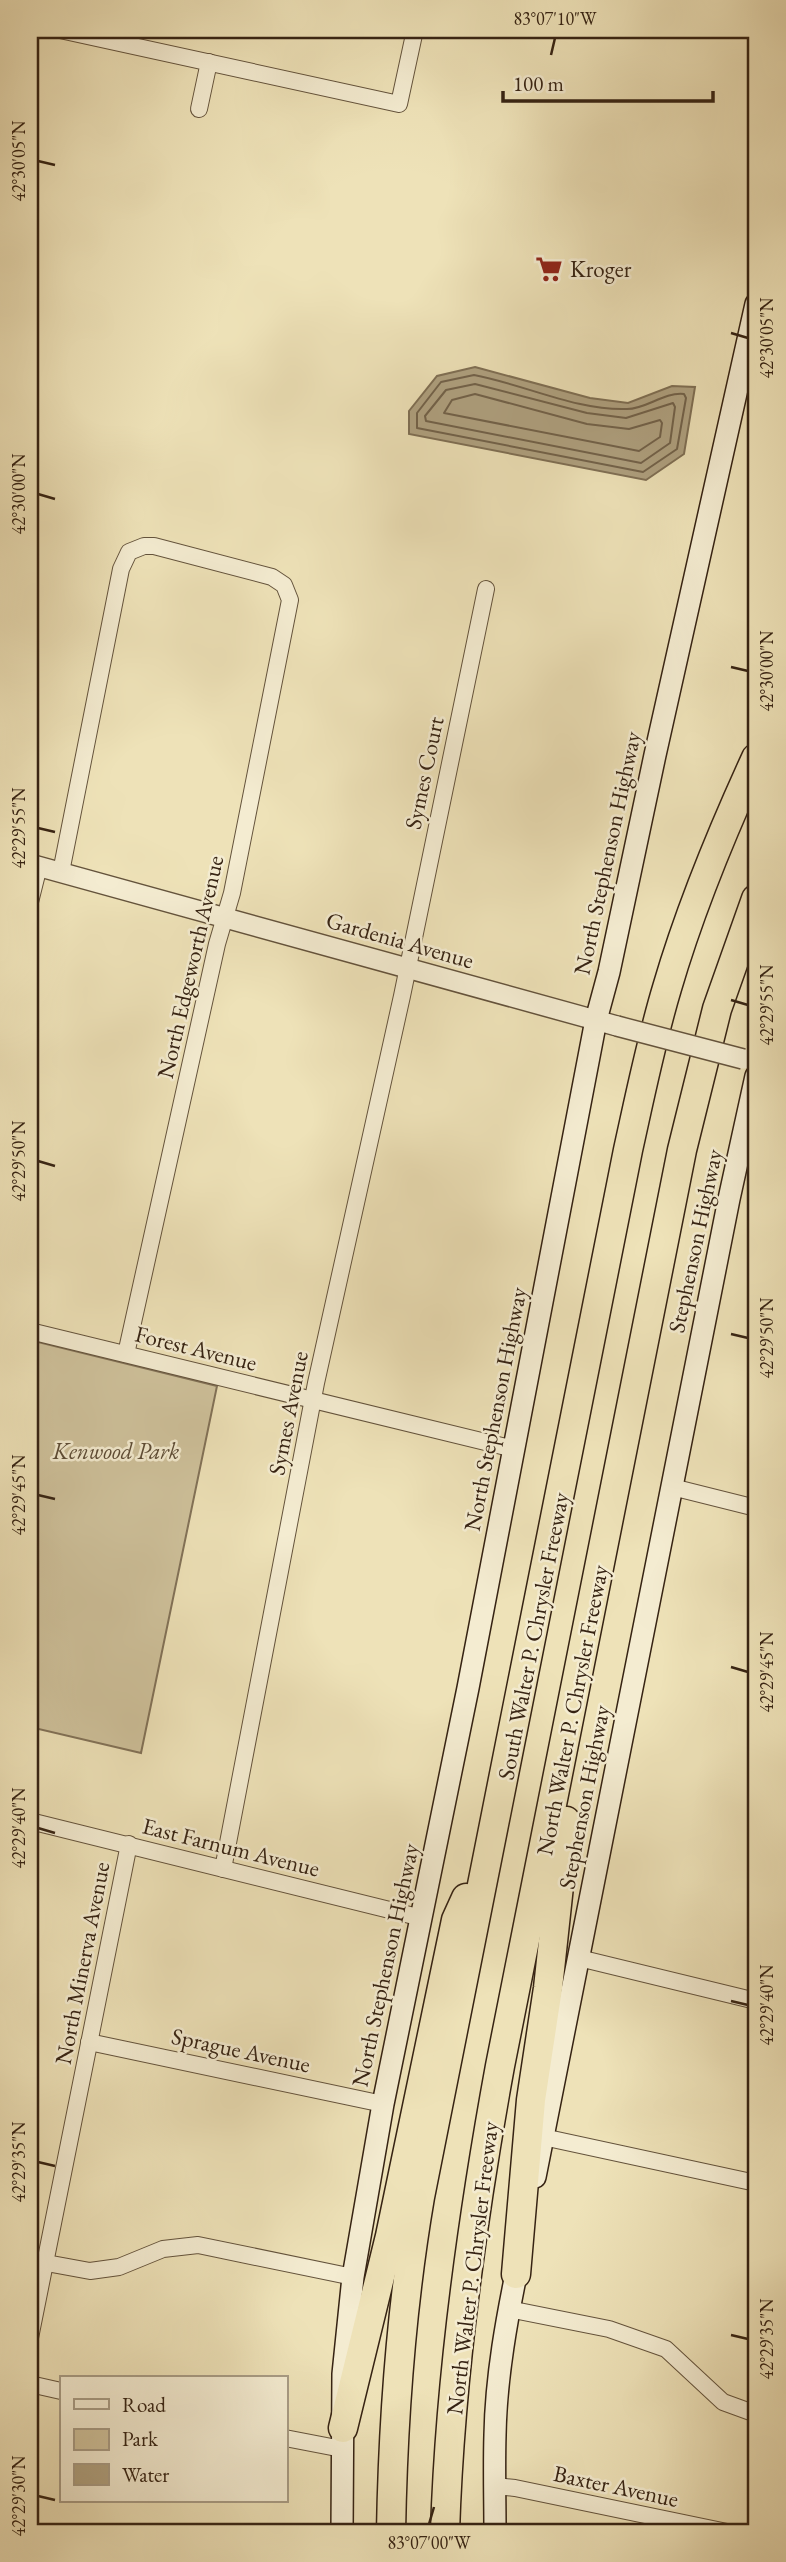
<svg xmlns="http://www.w3.org/2000/svg" width="786" height="2562" font-family="'EB Garamond',serif">
<style>
.green{fill:#cfc29c;stroke:#827258;stroke-width:2}
.water{fill:#afa180;stroke:#7f6f54;stroke-width:2}
.lines{fill:none;stroke-linecap:round;stroke-linejoin:round}
.shore{stroke:#72624a;stroke-width:2}
.minor-casing{stroke:#64533c;stroke-width:18}
.tertiary-casing{stroke:#64533c;stroke-width:22}
.secondary-casing{stroke:#362313;stroke-width:24}
.motorway-casing{stroke:#362313;stroke-width:31}
.minor{stroke:#f4ecd1;stroke-width:16}
.tertiary{stroke:#f4ecd1;stroke-width:19}
.secondary{stroke:#f4ecd1;stroke-width:21}
.motorway{stroke:#eee2b8;stroke-width:28}
.tertiary-bridge-casing{stroke:#64533c;stroke-width:22;stroke-linecap:butt}
.tertiary-bridge{stroke:#f4ecd1;stroke-width:19}
.ticks{fill:none;stroke:#362313;stroke-width:2.5}
.labels{text-anchor:middle;dominant-baseline:central;stroke-width:5;stroke-linejoin:round;paint-order:stroke}
.poi-label{font-size:23px;fill:#362313;stroke:#f4ecd1;text-anchor:start}
.street-label{font-size:23px;fill:#362313;stroke:#f4ecd1}
.park-label{font-size:23px;font-style:italic;fill:#5c4b35;stroke:#f4ecd1}
.neatline{fill:none;stroke:#362313;stroke-width:2.5}
.ticks-label{font-size:18px;text-anchor:middle;fill:#362313}
</style>
<rect width="100%" height="100%" fill="#eee2b8"/>
<filter id="stains"><feTurbulence type="fractalNoise" baseFrequency=".00286" numOctaves="4"/><feColorMatrix values="0 0 0 0 .2 0 0 0 0 .09 0 0 0 0 .02 0 0 0 .5 -.17"/></filter>
<radialGradient id="worn" r=".72"><stop offset=".6" stop-color="#630" stop-opacity="0"/><stop offset="1" stop-color="#630" stop-opacity=".3"/></radialGradient>
<path class="green" d="M30 1340 217 1386 141 1753 30 1727Z"/>
<path class="water" d="M475 367 590 398 628 403 672 386 695 387 684 454 646 480 409 434V411L437 376Z"/>
<g class="lines">
<g class="shore">
<path d="M474 375C523 384 577 411 627 409 647 409 663 392 684 394L686 398 677 449 643 472 417 428V413L441 382Z"/>
<path d="M475 384 587 413 626 418 673 403 675 407 670 443 641 463 426 421 425 416 446 390Z"/>
<path d="M475 394 587 424 629 429 660 420 662 423 660 437 639 451 444 413 452 400Z"/>
</g>
<defs>
<g id="minor">
<path d="M60 30 399 104 415 30"/>
<path d="M199 109 209 62"/>
<path d="M61 872 121 569 129 552 144 546H154L272 577 284 585 290 600 232 893 217 944 126 1354"/>
<path d="M30 902 39 866"/>
<path d="M30 1331 514 1449"/>
<path d="M672 1487 756 1508"/>
<path d="M30 1821 422 1918"/>
<path d="M223 1869 316 1383 402 996 486 589"/>
<path d="M579 1958 756 2001"/>
<path d="M89 2042 383 2104"/>
<path d="M543 2137 756 2183"/>
<path d="M30 2260 90 2271 119 2267 163 2249 198 2245 353 2277"/>
<path d="M509 2309 609 2329 666 2349 723 2402 756 2414"/>
<path d="M30 2338 129 1844"/>
<path d="M30 2384 61 2391"/>
<path d="M285 2438 342 2449"/>
<path d="M495 2486 515 2488 727 2532"/>
</g>
<path id="tertiary" d="M30 864 617 1026"/>
<g id="secondary">
<path d="M535 2177 729 1199 756 1076"/>
<path d="M342 2532 343 2374 353 2277 383 2104 468 1688 596 1020 609 972 655 755 756 304"/>
<path d="M495 2532C495 2500 494 2468 495 2435 496 2377 507 2317 519 2260"/>
</g>
<g id="motorway">
<path d="M516 2274 531 2100 548 1988 566 1821"/>
<path d="M343 2428 390 2236 456 1920 466 1898"/>
<path d="M391 2532C393 2420 401 2308 420 2197L628 1150C640 1096 651 1041 667 988 690 909 722 832 756 758"/>
<path d="M445 2532C450 2376 472 2219 500 2066L682 1150 717 1009 756 899"/>
</g>
</defs>
<use href="#minor" class="minor-casing"/>
<use href="#tertiary" class="tertiary-casing"/>
<use href="#secondary" class="secondary-casing"/>
<use href="#motorway" class="motorway-casing"/>
<use href="#minor" class="minor"/>
<use href="#tertiary" class="tertiary"/>
<use href="#secondary" class="secondary"/>
<use href="#motorway" class="motorway"/>
<defs>
<path id="tertiary-bridge" d="M617 1026 743 1059"/>
</defs>
<use href="#tertiary-bridge" class="tertiary-bridge-casing"/>
<use href="#tertiary-bridge" class="tertiary-bridge"/>
</g>
<path class="ticks" d="M551 55 555 38M38 161 55 165M731 333 748 338M38 494 55 499M731 667 748 671M38 828 55 832M731 1000 748 1005M38 1161 55 1166M731 1334 748 1338M38 1495 55 1499M731 1667 748 1672M38 1828 55 1833M731 2001 748 2005M38 2162 55 2166M731 2335 748 2339M38 2496 55 2500M429 2524 434 2507"/>
<defs>
<symbol id="supermarket-bare" viewBox="-9 -9 18 18"><path d="M-6-5.5h2.5l.6 2H6L4.5 2H-2.5L-4.4-4H-6ZM-1.5 3.2a1.3 1.3 0 1 0 .1 0ZM3 3.2a1.3 1.3 0 1 0 .1 0Z" fill="#8f2418" stroke="#f4ecd1" stroke-width="2.5" paint-order="stroke"/></symbol>
</defs>
<g fill-rule="evenodd">
<use href="#supermarket-bare" x="530" y="250" width="38" height="38"/>
</g>
<g class="labels">
<g class="poi-label">
<text x="570" y="269">Kroger</text>
</g>
<g class="street-label">
<text transform="translate(424 773) rotate(-78)">Symes Court</text>
<text transform="translate(607 853) rotate(-78)">North Stephenson Highway</text>
<text transform="translate(400 940) rotate(16)">Gardenia Avenue</text>
<text transform="translate(190 967) rotate(-77)">North Edgeworth Avenue</text>
<text transform="translate(695 1241) rotate(-78)">Stephenson Highway</text>
<text transform="translate(196 1348) rotate(14)">Forest Avenue</text>
<text transform="translate(495 1409) rotate(-79)">North Stephenson Highway</text>
<text transform="translate(288 1413) rotate(-79)">Symes Avenue</text>
<text transform="translate(533 1636) rotate(-79)">South Walter P. Chrysler Freeway</text>
<text transform="translate(572 1710) rotate(-79)">North Walter P. Chrysler Freeway</text>
<text transform="translate(584 1797) rotate(-79)">Stephenson Highway</text>
<text transform="translate(231 1847) rotate(14)">East Farnum Avenue</text>
<text transform="translate(82 1963) rotate(-79)">North Minerva Avenue</text>
<text transform="translate(385 1965) rotate(-78)">North Stephenson Highway</text>
<text transform="translate(241 2050) rotate(12)">Sprague Avenue</text>
<text transform="translate(472 2268) rotate(-83)">North Walter P. Chrysler Freeway</text>
<text transform="translate(616 2486) rotate(12)">Baxter Avenue</text>
</g>
<g class="park-label">
<text x="116" y="1451">Kenwood Park</text>
</g>
</g>
<rect width="786" height="2562" fill="none" stroke="#eee2b8" stroke-width="77"/>
<rect x="60" y="2376" width="228" height="126" fill="#f4ecd1" stroke="#a89c85" stroke-width="2"/>
<rect x="74" y="2399" width="35" height="10" fill="#f4ecd1" stroke="#a89c85" stroke-width="2"/>
<text x="122" y="2412" font-size="21" fill="#362313">Road</text>
<rect x="74" y="2429" width="35" height="21" fill="#cfc29c" stroke="#a89c85" stroke-width="2"/>
<text x="122" y="2446" font-size="21" fill="#362313">Park</text>
<rect x="74" y="2464" width="35" height="21" fill="#afa180" stroke="#a89c85" stroke-width="2"/>
<text x="122" y="2482" font-size="21" fill="#362313">Water</text>
<path d="M503 91v10h210v-10" fill="none" stroke="#362313" stroke-width="3.5"/>
<text x="513" y="91" font-size="21" fill="#362313" stroke="#f4ecd1" stroke-width="5" paint-order="stroke">100 m</text>
<rect x="38" y="38" width="710" height="2486" class="neatline"/>
<g class="ticks-label">
<text x="555" y="25">83°07'10"W</text>
<text transform="translate(19 161) rotate(-90)" y="6">42°30'05"N</text>
<text transform="translate(767 338) rotate(-90)" y="6">42°30'05"N</text>
<text transform="translate(19 494) rotate(-90)" y="6">42°30'00"N</text>
<text transform="translate(767 671) rotate(-90)" y="6">42°30'00"N</text>
<text transform="translate(19 828) rotate(-90)" y="6">42°29'55"N</text>
<text transform="translate(767 1005) rotate(-90)" y="6">42°29'55"N</text>
<text transform="translate(19 1161) rotate(-90)" y="6">42°29'50"N</text>
<text transform="translate(767 1338) rotate(-90)" y="6">42°29'50"N</text>
<text transform="translate(19 1495) rotate(-90)" y="6">42°29'45"N</text>
<text transform="translate(767 1672) rotate(-90)" y="6">42°29'45"N</text>
<text transform="translate(19 1828) rotate(-90)" y="6">42°29'40"N</text>
<text transform="translate(767 2005) rotate(-90)" y="6">42°29'40"N</text>
<text transform="translate(19 2162) rotate(-90)" y="6">42°29'35"N</text>
<text transform="translate(767 2339) rotate(-90)" y="6">42°29'35"N</text>
<text transform="translate(19 2496) rotate(-90)" y="6">42°29'30"N</text>
<text x="429" y="2549">83°07'00"W</text>
</g>
<rect width="100%" height="100%" filter="url(#stains)"/>
<rect width="100%" height="100%" fill="url(#worn)"/>
</svg>
